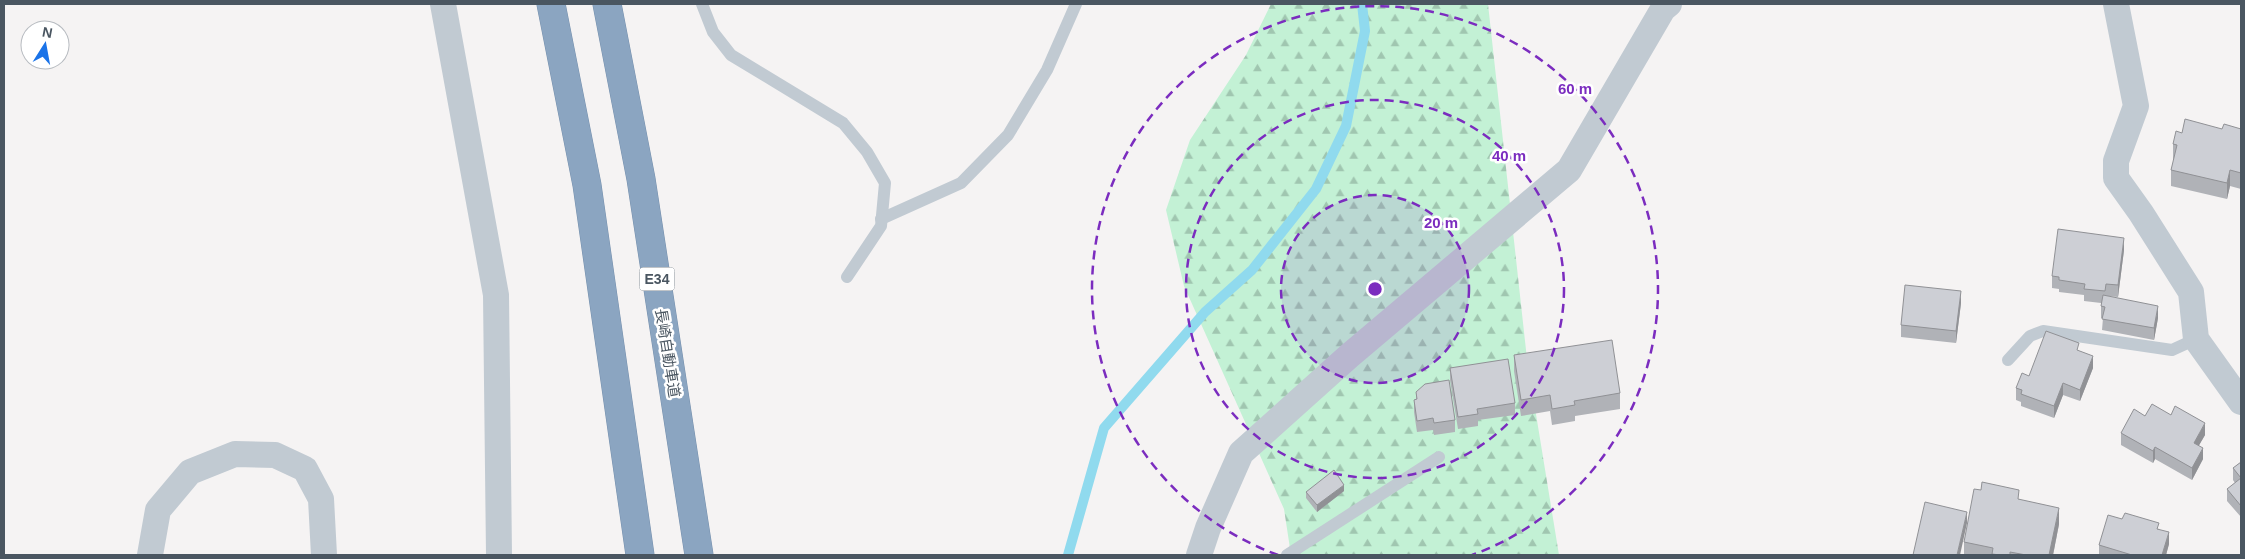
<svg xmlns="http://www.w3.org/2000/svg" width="2245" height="559" font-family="Helvetica,'Noto Sans JP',sans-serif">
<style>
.forest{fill:url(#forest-firs)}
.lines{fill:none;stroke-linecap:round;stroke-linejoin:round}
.stream{stroke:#90daee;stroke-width:10}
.highway-casing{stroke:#7690ad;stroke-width:29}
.lane{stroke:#c1cad2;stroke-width:12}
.street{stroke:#c1cad2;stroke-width:26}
.highway{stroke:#8ba5c1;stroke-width:28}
.wall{fill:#b0b2b7}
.shaded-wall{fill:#909195}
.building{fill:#cdcfd5;stroke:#909195}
.ring{fill:none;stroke:#7b2cbf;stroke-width:2.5;stroke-dasharray:9 6}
.labels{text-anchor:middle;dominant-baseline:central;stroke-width:5;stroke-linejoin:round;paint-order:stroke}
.shield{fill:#fff;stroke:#808990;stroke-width:1}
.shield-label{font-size:14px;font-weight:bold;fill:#4a5661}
.street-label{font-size:15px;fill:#4a5661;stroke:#fff}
.centre{fill:#7b2cbf;stroke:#fff;stroke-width:2.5}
.ring-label{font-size:15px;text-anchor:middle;font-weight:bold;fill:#7b2cbf;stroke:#fff;stroke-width:5;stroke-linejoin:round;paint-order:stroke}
</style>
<defs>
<pattern id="forest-firs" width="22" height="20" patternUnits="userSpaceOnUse" patternTransform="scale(1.25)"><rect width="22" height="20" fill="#c3f1d5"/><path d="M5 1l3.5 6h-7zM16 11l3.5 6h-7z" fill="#a0c6b0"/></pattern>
</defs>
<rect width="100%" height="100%" fill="#f5f3f3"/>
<path class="forest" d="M1271 4H1488L1527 359 1559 555H1291L1284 509 1184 286 1166 210 1190 140 1246 55Z"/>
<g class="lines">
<path class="stream" d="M1068 555 1104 428 1205 312 1252 270 1316 189 1346 126 1365 31 1362 4"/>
<defs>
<g id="highway">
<path d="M551 4 587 185 640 555"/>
<path d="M607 4 641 179 699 555"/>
</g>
</defs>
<use href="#highway" class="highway-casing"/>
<g class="lane">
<path d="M702 4 713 32 731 55 843 123 867 152 885 183 881 226 847 277"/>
<path d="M881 219 961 183 1008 135 1047 70 1076 4"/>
<path d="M2008 360 2030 336 2043 331 2172 350 2196 339"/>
<path d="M1287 555 1439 457"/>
</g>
<g class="street">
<path d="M443 4 496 295 499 555"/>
<path d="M2116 4 2136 106 2116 161V178L2141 213 2191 292 2196 339 2241 402"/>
<path d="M150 555 158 510 190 472 235 454 275 455 305 469 321 499 324 555"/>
<path d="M1199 555 1208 528 1241 453 1349 356 1569 170 1663 9 1669 4"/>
</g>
<use href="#highway" class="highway"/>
</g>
<g class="wall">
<path d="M2222 129H2241V189L2230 186 2227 199 2171 186V170L2174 160H2173V144L2182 133Z"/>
<path d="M2124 250 2118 297 2106 296 2158 318 2154 340 2102 330 2103 318H2101V303L2084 301V295L2059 292V289L2052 288V276Z"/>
<path d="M1961 303 1956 343 1901 337V325Z"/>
<path d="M2079 351 2093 368 2080 401 2063 395 2054 418 2021 406V402L2016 400V388L2029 376Z"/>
<path d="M1514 355 1620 393V409L1575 416V421L1552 425 1550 411 1521 416 1514 371Z"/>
<path d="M1450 368 1515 403V415L1478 420V426L1458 429 1450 380Z"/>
<path d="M1416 392 1455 420V432L1434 435 1433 430 1417 432 1414 412V400L1416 399Z"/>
<path d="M2145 416 2205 435 2199 445 2203 459 2192 480 2155 459 2153 463 2121 445V433Z"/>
<path d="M2241 462V517L2227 501V489L2235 483 2233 480V468Z"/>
<path d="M1344 491 1317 512 1306 498V492Z"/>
<path d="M2019 499 2059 524 2053 555H1964V542Z"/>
<path d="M2122 519 2159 529 2169 544 2166 555H2099V545Z"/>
</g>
<g class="shaded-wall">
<path d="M2230 170V186L2227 199V183Z"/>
<path d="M2124 238V250L2118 297V285Z"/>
<path d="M1961 291V303L1956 343V331Z"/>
<path d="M2158 306V318L2154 340V328Z"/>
<path d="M2093 356V368L2080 401V390Z"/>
<path d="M2063 383V395L2054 418V406Z"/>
<path d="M2205 423V435L2194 454V443Z"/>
<path d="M2155 447V459L2153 463V451Z"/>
<path d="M2203 448V459L2192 480V468Z"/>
<path d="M1344 485V491L1317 512V505Z"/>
<path d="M2059 508V524L2053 555H2049Z"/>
<path d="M1967 512V523L1960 555H1957Z"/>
<path d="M2169 532V544L2166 555H2162Z"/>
</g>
<g class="building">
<path d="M2185 119 2222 129 2224 124 2241 129V173L2230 170 2227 183 2171 170 2177 145 2173 144 2176 131 2182 133Z"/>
<path d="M2058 229 2124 238 2118 285 2106 284 2105 291 2084 289 2085 284 2059 280V277L2052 276Z"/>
<path d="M1905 285 1961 291 1956 331 1901 325Z"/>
<path d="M2103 295 2158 306 2154 328 2102 319 2105 307 2101 306Z"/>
<path d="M2046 331 2079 343 2077 350 2093 356 2080 390 2063 383 2054 406 2021 394 2022 390 2016 388 2022 373 2029 376Z"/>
<path d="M1612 340 1620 393 1574 401 1575 405 1552 409 1550 395 1521 400 1514 355Z"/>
<path d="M1508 359 1515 403 1477 409 1478 414 1458 417 1450 368Z"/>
<path d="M1449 380 1455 420 1434 423 1433 418 1417 421 1414 400 1417 399 1416 392 1425 384Z"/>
<path d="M2152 404 2171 415 2175 406 2205 423 2194 443 2203 448 2192 468 2155 447 2153 451 2121 433 2134 409 2145 416Z"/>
<path d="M2241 462V506L2227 489 2241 478 2233 468Z"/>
<path d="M1334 470 1344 485 1317 505 1306 492Z"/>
<path d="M1982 482 2019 490 2018 499 2059 508 2049 555H2026L2010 552V555H2000L1992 554 1993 548 1964 542 1974 489 1981 490Z"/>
<path d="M1925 502 1967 512 1957 555H1913Z"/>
<path d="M2125 513 2159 523 2157 529 2169 532 2162 555H2132L2099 545 2108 515 2122 519Z"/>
</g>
<circle cx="1375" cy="289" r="94" fill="#7b2cbf" fill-opacity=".12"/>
<g class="ring">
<circle cx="1375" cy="289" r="94"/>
<circle cx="1375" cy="289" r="189"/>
<path d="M1278 555A283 283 0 1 1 1472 555"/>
</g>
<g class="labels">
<rect class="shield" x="639.5" y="267.5" width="35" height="23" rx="4"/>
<g class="shield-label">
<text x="657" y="279">E34</text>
</g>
<g class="street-label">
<text transform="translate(668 353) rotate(81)">長崎自動車道</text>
</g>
</g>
<circle cx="1375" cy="289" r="8" class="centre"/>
<g class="ring-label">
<text x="1575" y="94">60 m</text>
<text x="1509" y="161">40 m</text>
<text x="1441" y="228">20 m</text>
</g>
<rect width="2245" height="559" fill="none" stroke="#4a5661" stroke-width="10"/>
<g transform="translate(45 45) rotate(11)"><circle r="24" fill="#ffffff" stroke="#b7bbc0"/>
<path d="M0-4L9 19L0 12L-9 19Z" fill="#1a73e8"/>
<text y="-8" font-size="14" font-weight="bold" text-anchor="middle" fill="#4a5661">N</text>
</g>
</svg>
